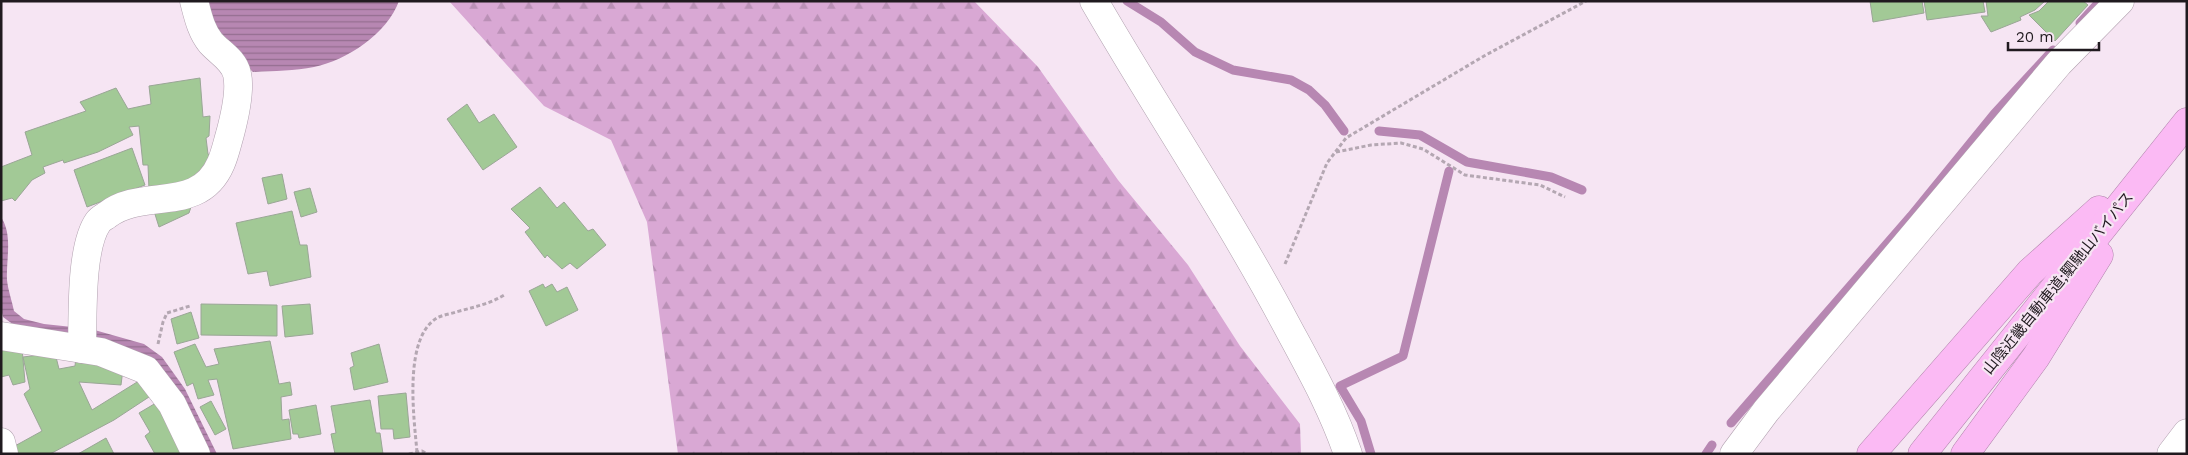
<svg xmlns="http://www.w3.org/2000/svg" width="2188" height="455" font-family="'Work Sans','Noto Sans JP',sans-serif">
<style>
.forest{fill:url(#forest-firs)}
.water{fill:url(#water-rules)}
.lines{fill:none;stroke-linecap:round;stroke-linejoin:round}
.stream{stroke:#b787b2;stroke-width:9}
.building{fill:#a2c996;stroke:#9aa696}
.minor-casing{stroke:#b1a1af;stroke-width:29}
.highway-casing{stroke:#ae82a9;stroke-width:29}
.path{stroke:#b4a7b2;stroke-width:3;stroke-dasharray:4 2.5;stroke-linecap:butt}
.minor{stroke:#fff;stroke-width:28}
.highway{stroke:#fbbaf4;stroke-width:28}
.labels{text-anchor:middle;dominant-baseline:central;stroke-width:4.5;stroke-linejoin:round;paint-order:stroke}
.street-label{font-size:15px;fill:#201a1f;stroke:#f6e5f3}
</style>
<defs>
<pattern id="forest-firs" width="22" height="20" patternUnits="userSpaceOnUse" patternTransform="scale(1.25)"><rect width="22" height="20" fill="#d9a8d4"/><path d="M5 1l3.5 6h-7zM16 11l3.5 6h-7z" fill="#ba90b6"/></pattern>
<pattern id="water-rules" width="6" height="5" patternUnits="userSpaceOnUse" patternTransform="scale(1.25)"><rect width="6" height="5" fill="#b787b2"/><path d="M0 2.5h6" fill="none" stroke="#946e90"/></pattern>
</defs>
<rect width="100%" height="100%" fill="#f6e5f3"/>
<path class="forest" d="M449 1H974L1038 67 1118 180 1188 265 1240 346 1300 424 1301 454H678L647 222 611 140 544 106Z"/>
<g class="water">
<path d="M202 1H399C387 34 347 60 314 67 295 71 273 71 253 72L221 43Z"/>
<path d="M1 217C13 235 6 259 7 280 8 290 12 301 14 311L24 319 44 324 91 329 144 344 162 357 185 389 217 454H202L175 394 18 328 3 317 1 309Z"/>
</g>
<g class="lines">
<g class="stream">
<path d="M1127 1 1161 22 1195 52 1233 70 1291 80 1309 90 1325 105 1344 131"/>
<path d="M2080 23 2100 1"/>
<path d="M1379 131 1420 135 1467 162 1551 177 1582 190"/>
<path d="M1731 423 1911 216 1994 114 2053 50"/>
<path d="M1371 454 1361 421 1340 386 1403 356 1449 171"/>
<path d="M1706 454 1712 445"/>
</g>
</g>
<g class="building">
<path d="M1870 1H1922L1924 13 1873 22Z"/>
<path d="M1924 1H1983L1985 12 1927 20Z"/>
<path d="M1986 1H2045L2035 10 2020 17 2021 20 1991 32 1981 16H1988Z"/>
<path d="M2049 1H2083L2088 5 2055 41 2029 15 2039 11Z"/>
<path d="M200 78 203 117 210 116 209 136 206 138 208 154 216 159 197 184 149 190 148 165H143L139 126 129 127 133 135 98 152 64 163 63 160 43 167 45 173 32 180 15 201 12 198 1 201V167L32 155 25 132 86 111 80 102 116 88 128 109 151 104 149 86Z"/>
<path d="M467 104 479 123 494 114 517 147 483 170 447 119Z"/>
<path d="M132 148 145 185 87 207 74 170Z"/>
<path d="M282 174 287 199 268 204 262 178Z"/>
<path d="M540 187 557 208 564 202 588 231 593 229 606 245 577 269 570 263 562 269 547 255 545 258 525 232 530 228 511 209Z"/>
<path d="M310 188 317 212 301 217 294 192Z"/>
<path d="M192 204 189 213 159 227 154 211Z"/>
<path d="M292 211 300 245H307L311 277 270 286 267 271 248 274 236 223Z"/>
<path d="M543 284 545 288 552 284 557 292 567 287 578 310 546 326 529 291Z"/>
<path d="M201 304 277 305V336L201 335Z"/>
<path d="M310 304 313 334 285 337 282 306Z"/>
<path d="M191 312 199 338 177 344 171 319Z"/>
<path d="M270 341 279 384 290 382 292 395 281 397 282 420 289 419 291 439 233 449 217 379 208 380 214 395 198 399 193 383 187 386 174 352 195 344 206 367 219 364 214 349Z"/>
<path d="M379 344 388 382 354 390 350 368 354 366 351 353Z"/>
<path d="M22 348 25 382 13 385 9 375 1 377V351Z"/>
<path d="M55 353 59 369 75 366 76 357 123 369 121 385 79 382 92 410 142 379 152 395 114 420 50 454H16L13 447 42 431 24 394 30 389 23 357Z"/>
<path d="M406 393 410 437 394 439 393 429H381L378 396Z"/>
<path d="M161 400 189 454H155L145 436 150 432 139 413Z"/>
<path d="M370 400 376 433H380L383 454H335L331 434 336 433 331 406Z"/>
<path d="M211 401 226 429 215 435 200 407Z"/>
<path d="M316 405 321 434 299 438 298 434H293L289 410Z"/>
<path d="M106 438 114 454H78Z"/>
</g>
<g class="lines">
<defs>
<g id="minor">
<path d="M1094 1C1157 110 1227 213 1286 324 1309 367 1332 407 1348 454"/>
<path d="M1 336 101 352 146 370 172 404 196 454"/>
<path d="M82 349C83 317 80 248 98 222 100 219 104 217 107 215 143 187 199 215 221 163 225 154 227 144 230 134 234 119 241 91 237 74 234 60 220 53 211 43 201 31 198 16 194 1"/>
<path d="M1 442 4 454"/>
<path d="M1734 454 1766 411 2059 63 2120 1"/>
<path d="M2171 454 2187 433"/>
</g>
<g id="highway">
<path d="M1871 454 2030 272 2099 210"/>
<path d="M1922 454 2187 122"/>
<path d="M1965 454 2036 357 2099 255"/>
</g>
</defs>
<use href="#minor" class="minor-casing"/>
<use href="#highway" class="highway-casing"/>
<g class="path">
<path d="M1336 152 1371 145 1401 143 1423 149 1465 175 1540 185 1565 197"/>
<path d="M1285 264 1327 163 1346 138 1484 56 1586 1"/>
<path d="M158 344 163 322 167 313 190 306"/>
<path d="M417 452C414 418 403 338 437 318 442 315 450 314 456 312 474 307 490 304 506 294"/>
<path d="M409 454 422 451 427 454"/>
</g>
<use href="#minor" class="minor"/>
<use href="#highway" class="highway"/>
</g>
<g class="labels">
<g class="street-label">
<text transform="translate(2058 283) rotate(-51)">山陰近畿自動車道;駟馳山バイパス</text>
</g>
</g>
<rect width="2188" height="455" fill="none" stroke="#201a1f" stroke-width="5"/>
<path d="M2008 42v8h91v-8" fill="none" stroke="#201a1f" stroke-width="2.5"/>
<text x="2016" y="42" font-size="15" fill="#201a1f" stroke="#f6e5f3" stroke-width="4" paint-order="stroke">20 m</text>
</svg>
